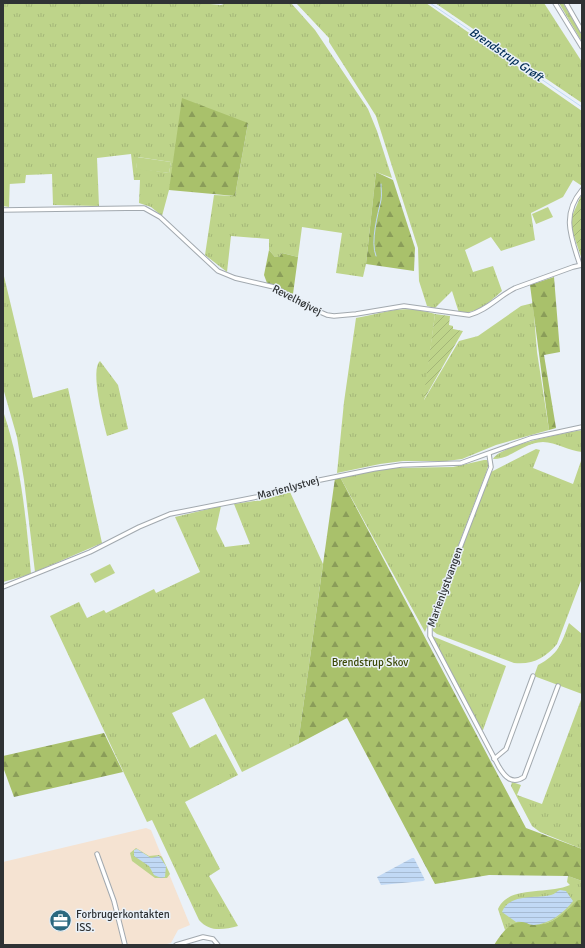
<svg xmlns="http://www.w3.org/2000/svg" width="585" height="948" font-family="Signika,sans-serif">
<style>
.commercial{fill:#f5e3d2}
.grass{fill:url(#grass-tufts);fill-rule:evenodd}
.forest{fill:url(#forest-firs)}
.garden{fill:url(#garden-furrows)}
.pitch{fill:#bed48a}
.water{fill:url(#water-rules)}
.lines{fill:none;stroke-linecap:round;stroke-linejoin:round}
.stream{stroke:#c1d9f5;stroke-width:1}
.minor-casing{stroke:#a2a9af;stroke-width:5.5}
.minor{stroke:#fff;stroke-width:3.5}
.labels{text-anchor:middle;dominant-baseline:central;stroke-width:3;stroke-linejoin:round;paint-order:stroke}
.street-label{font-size:11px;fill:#2f3234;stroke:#eaf1f8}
.park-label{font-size:11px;fill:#3a4805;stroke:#eaf1f8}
.poi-label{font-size:11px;fill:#2f3234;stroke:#eaf1f8;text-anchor:start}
.water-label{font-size:12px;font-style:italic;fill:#002c55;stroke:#eaf1f8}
</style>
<defs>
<pattern id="grass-tufts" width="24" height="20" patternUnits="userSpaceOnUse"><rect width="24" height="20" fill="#bed48a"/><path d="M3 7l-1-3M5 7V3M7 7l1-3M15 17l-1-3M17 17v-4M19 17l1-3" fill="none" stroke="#a4b678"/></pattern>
<pattern id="forest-firs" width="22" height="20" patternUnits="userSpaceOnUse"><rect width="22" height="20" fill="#a9c16b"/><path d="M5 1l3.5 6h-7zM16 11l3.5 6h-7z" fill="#8a9d59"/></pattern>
<pattern id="garden-furrows" width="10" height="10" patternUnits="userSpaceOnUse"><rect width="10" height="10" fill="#bed48a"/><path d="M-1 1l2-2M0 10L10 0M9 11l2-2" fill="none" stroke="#a4b678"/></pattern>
<pattern id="water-rules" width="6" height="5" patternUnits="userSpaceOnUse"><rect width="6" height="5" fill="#c1d9f5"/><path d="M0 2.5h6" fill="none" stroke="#a6bbd3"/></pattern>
</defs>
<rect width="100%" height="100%" fill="#eaf1f8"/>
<path class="commercial" d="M146 828 151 830 190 925 178 930 171 943 163 945H3V862Z"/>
<g class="grass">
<path d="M3 3H199L221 5 227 3H291L315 30 368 109 377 131 392 178 376 172 366 264 363 277 336 273 342 233 302 227 298 257 282 253 279 257H275L269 250V239L231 236 227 272 205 255 214 195 235 196 248 123 169 190 162 216 151 207 139 203 140 180H134L131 154 97 158 99 206 53 205 52 174 26 175 25 183 9 184V175H3ZM138 157 171 162 169 173 136 168Z"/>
<path d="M296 3H426L582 111V186L573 180 563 197 531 213 535 240 501 251 491 237 465 250 473 272 493 266 502 291C488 303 479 313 459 313L452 291 435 308 427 306 419 281 418 248 376 116 329 42V38Z"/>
<path d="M435 3H544L582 62V103Z"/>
<path d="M559 3H563L582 35V42Z"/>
<path d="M3 272 33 398 68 388 102 543 35 572 24 480 17 437 3 388Z"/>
<path d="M533 303 537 352 549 430 496 445 462 459 447 461H403L380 464 337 473 344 402 356 318C389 312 401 304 435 314L424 400 459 341 478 336 521 306Z"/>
<path d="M100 361 118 385 128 429 107 436C103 422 90 369 100 361Z"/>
<path d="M3 411C21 463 26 518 31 574L3 582Z"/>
<path d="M582 430V452C569 451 556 442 543 442 524 442 512 459 493 459 500 445 565 433 582 430Z"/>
<path d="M536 449 540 450 533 468 573 484 582 458V578L557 644C545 658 533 665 514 663L437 634 433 631 432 626 491 472Z"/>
<path d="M484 460H487L489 463 486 473 425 632 340 477 392 468 453 467Z"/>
<path d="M290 492 323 564 298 744 242 772 204 698 172 713 190 748 216 734 238 775 185 802 220 869 209 876 238 926C223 930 209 932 199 920L152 820 147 822 50 616 79 602 87 618 104 610 106 613 154 589 156 593 200 572 175 517 221 506 216 529 225 547 250 544 234 504 262 500Z"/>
<path d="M569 623 582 634V694L534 676 538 665C559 654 561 644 569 623Z"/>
<path d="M432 636 506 666 483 730H481Z"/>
<path d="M582 697V849L540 832 532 826 511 786 512 782 521 785 517 795 542 804Z"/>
<path d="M136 848 149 856 159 855 162 857 170 874 167 878H155L132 861 130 853Z"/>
<path d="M568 876 582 881V900L578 901C569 908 559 919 547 923 529 930 523 917 505 930L498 909C508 885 547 895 570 885L567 882Z"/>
</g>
<g class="forest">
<path d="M182 98 248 123 235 196 169 190Z"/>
<path d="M376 172 393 180 415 248 414 271 366 264Z"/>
<path d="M269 250 275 257H279L282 253 298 257 293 294 267 283 264 275Z"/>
<path d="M554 277 560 352 544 355 556 428 549 430 530 285Z"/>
<path d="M340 477 526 828 582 849V881L568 876 489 875 435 884 347 718 298 744 335 478Z"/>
<path d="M104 733 123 772 14 797 3 767V756Z"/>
<path d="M578 900H582V945H494C501 935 509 921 523 922 531 923 538 926 547 923 559 919 569 908 578 900Z"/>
</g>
<g class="garden">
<path d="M582 193V260L571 227 570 221Z"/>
<path d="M435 314 450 316 449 325 453 326V329L463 331 423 401Z"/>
</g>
<g class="pitch">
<path d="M137 157 171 162 169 173 136 169Z"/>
<path d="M3 175H10L9 207 3 206Z"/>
<path d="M548 207 553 217 536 224 532 214Z"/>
<path d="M110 564 115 573 95 583 90 574Z"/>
</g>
<g class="water">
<path d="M137 849 151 858 159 856 166 866 165 877 161 878 154 875 149 866 134 856V850Z"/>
<path d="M412 858H414L425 880 423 881 381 885 377 877Z"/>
<path d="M560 890 566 891 573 901C564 913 549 924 534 925 527 925 527 921 516 922L502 912C510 893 535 899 551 895 555 894 557 891 560 890Z"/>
</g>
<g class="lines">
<g class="stream">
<path d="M215 3H219"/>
<path d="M430 3 582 107"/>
<path d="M376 256C370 242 378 214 381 200 382 195 381 189 381 184"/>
</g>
<defs>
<g id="minor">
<path d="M555 3 582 47"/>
<path d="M566 3 582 31"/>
<path d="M3 210 144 208 160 217 218 271 235 278 274 287 311 308 327 315 334 316 356 314 404 306 469 315C486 311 499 296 515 288L573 267 582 265"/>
<path d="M580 265C571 237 561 215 582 190"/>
<path d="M489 454 491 467 489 472 430 626V636L499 767C505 777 512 785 524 777L558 686"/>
<path d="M3 587 90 552 139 527 170 514 267 495 320 480 374 469 401 465 461 463 531 438 582 427"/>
<path d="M494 759 506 749 533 676"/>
<path d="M97 854 114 901 125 945"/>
<path d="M176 945 203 937 213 939 218 945"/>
</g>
</defs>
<use href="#minor" class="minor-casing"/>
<use href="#minor" class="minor"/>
</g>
<defs>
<symbol id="office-disc" viewBox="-11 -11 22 22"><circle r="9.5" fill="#2b687f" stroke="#eaf1f8"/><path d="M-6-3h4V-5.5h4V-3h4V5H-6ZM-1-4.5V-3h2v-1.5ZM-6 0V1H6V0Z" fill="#fff"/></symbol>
</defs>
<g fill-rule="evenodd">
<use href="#office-disc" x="48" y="908" width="25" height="25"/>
</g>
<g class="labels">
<g class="street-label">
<text transform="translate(297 300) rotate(27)">Revelhøjvej</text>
<text transform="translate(288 488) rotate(-15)">Marienlystvej</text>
<text transform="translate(445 587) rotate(-70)">Marienlystvangen</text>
</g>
<g class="park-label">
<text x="370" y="662">Brendstrup Skov</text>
</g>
<g class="poi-label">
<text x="76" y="914">Forbrugerkontakten<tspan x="76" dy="13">ISS.</tspan></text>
</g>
<g class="water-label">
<text transform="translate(506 55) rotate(34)">Brendstrup Grøft</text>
</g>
</g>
<rect width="585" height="948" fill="none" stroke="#2f3234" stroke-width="8"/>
</svg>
